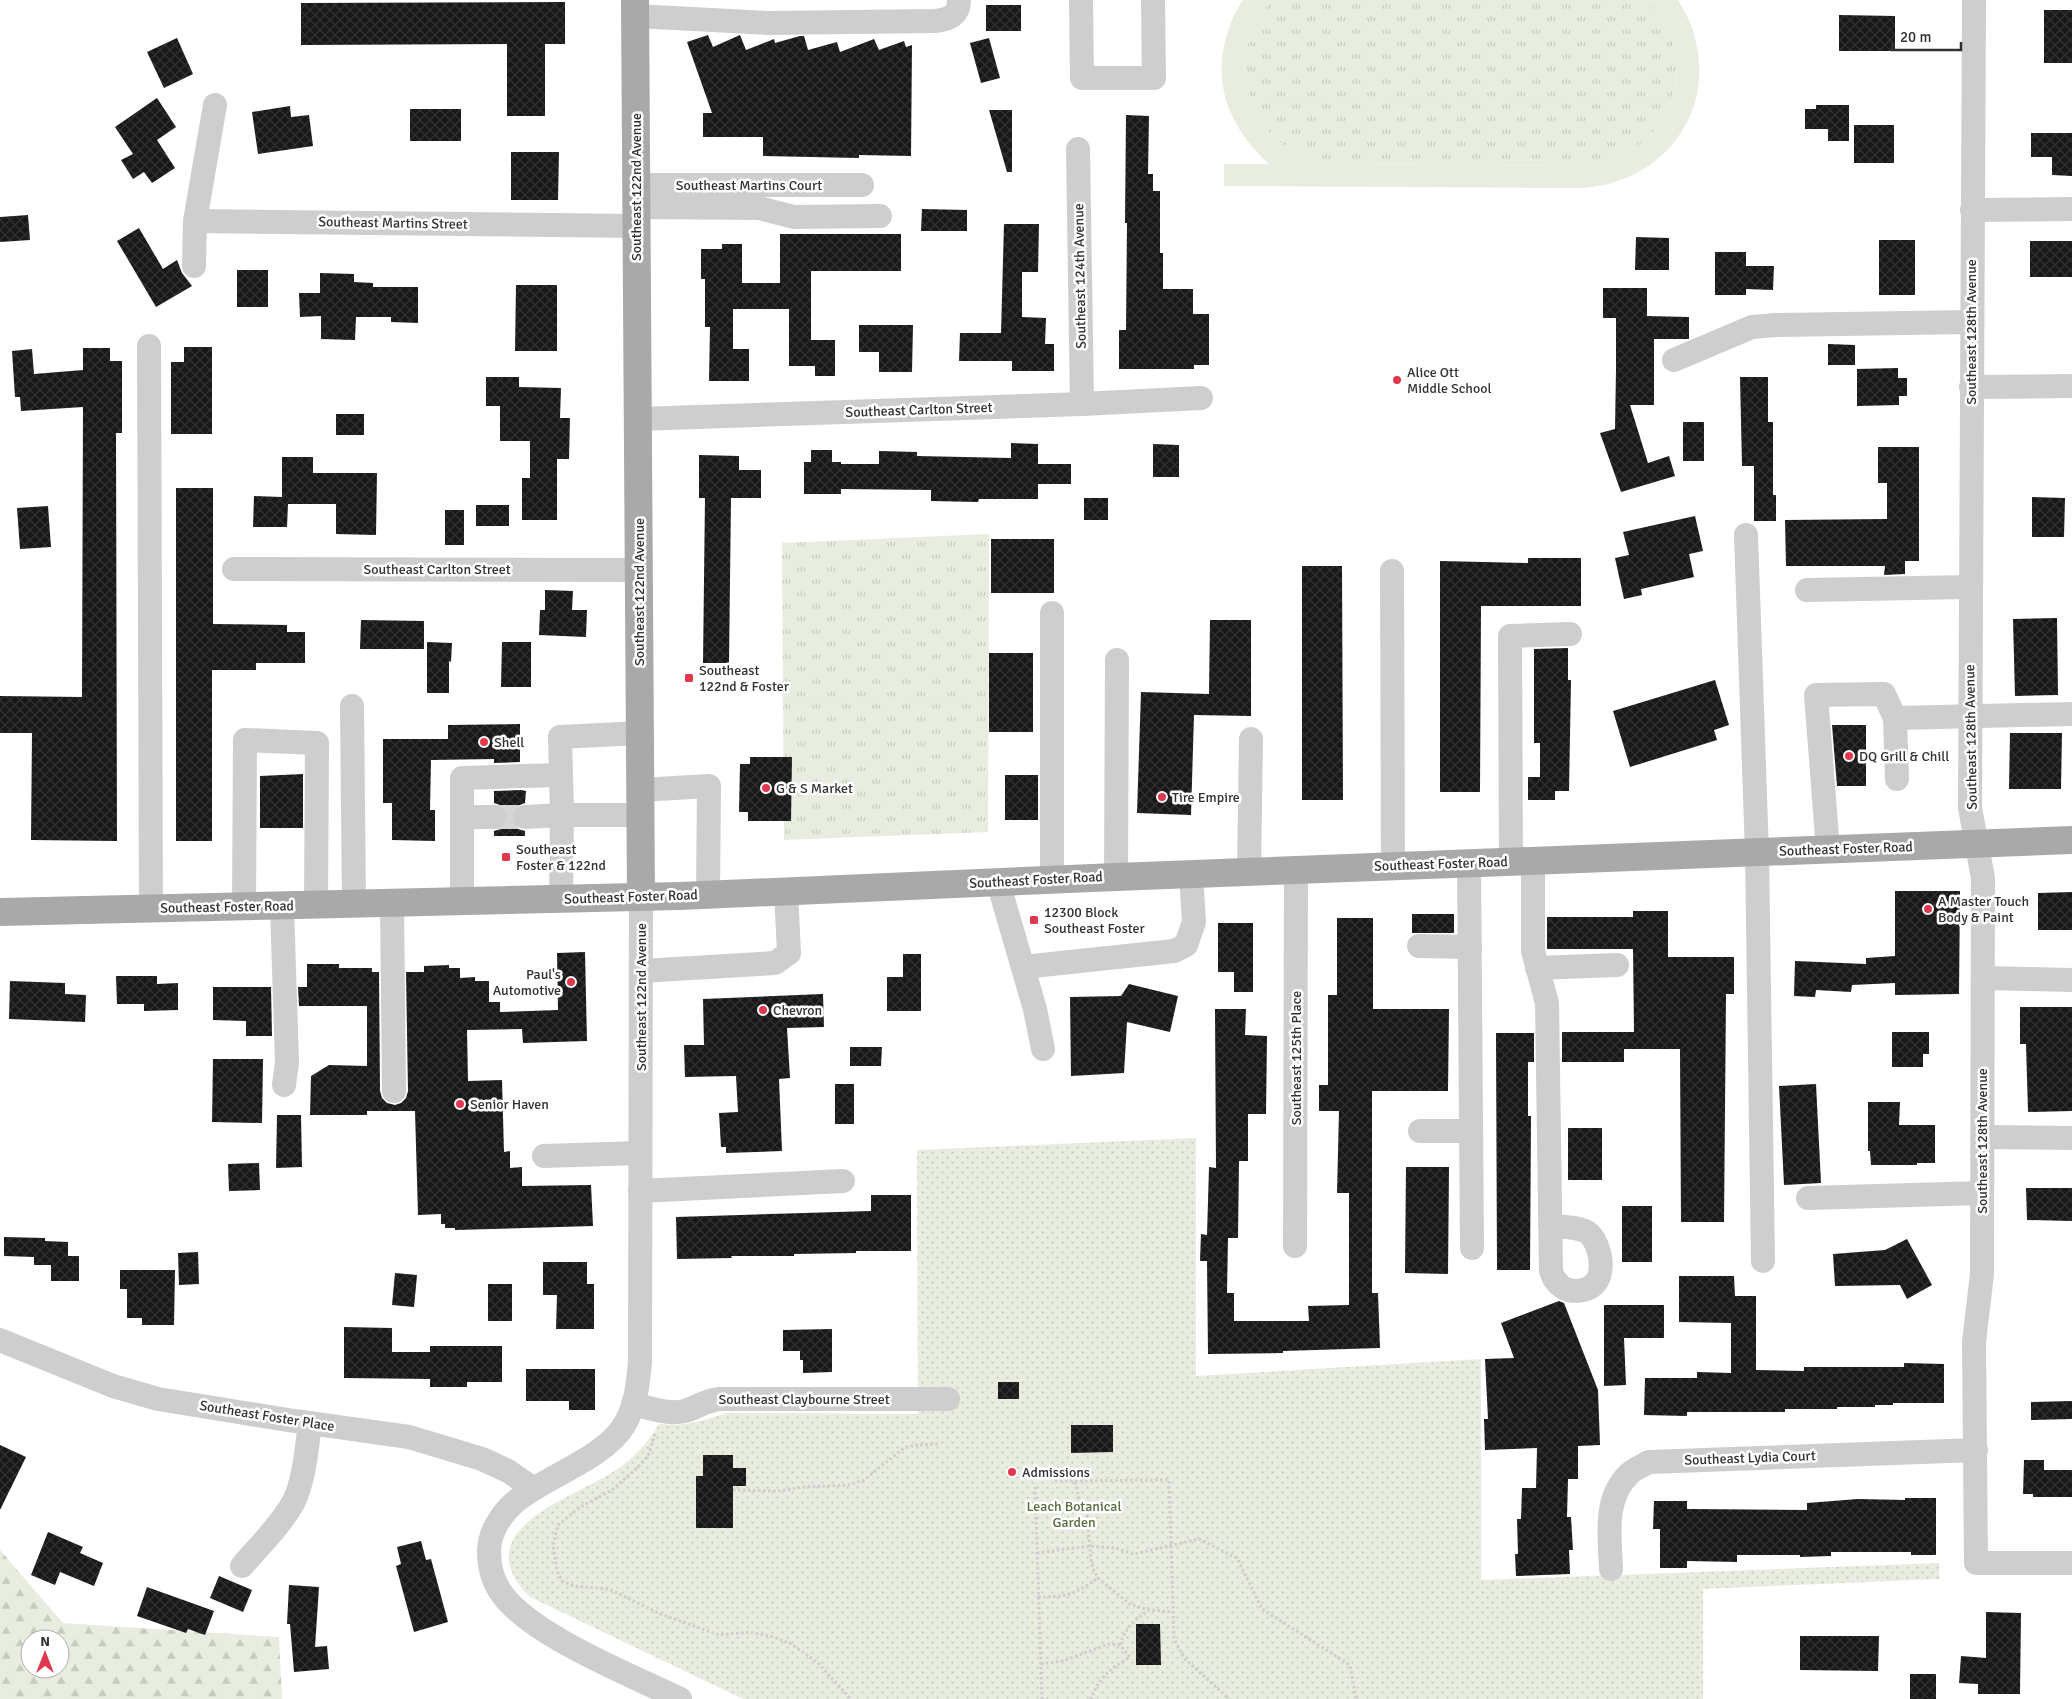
<svg xmlns="http://www.w3.org/2000/svg" width="2072" height="1699" font-family="Signika,sans-serif">
<style>
.grass{fill:url(#grass-tufts)}
.forest{fill:url(#forest-firs);fill-rule:evenodd}
.park{fill:url(#park-dots)}
.pitch{fill:#e8eddf}
.building{fill:url(#building-cross-hatch)}
.lines{fill:none;stroke-linecap:round;stroke-linejoin:round}
.minor-tunnel{stroke:#d6d6d6;stroke-width:24;stroke-dasharray:24 12;stroke-linecap:butt}
.path{stroke:#cecece;stroke-width:3;stroke-dasharray:2.5 2.5;stroke-linecap:butt}
.minor{stroke:#cecece;stroke-width:24}
.major{stroke:#a9a9a9;stroke-width:28}
.poi-dot{fill:#e2384f;stroke:#fff;stroke-width:2}
.labels{text-anchor:middle;dominant-baseline:central;stroke-width:5;stroke-linejoin:round;paint-order:stroke}
.street-label{font-size:14px;fill:#313131;stroke:#fff}
.poi-label{font-size:14px;fill:#313131;stroke:#fff;text-anchor:start}
.park-label{font-size:14px;fill:#576c3e;stroke:#fff}
</style>
<defs>
<pattern id="grass-tufts" width="24" height="20" patternUnits="userSpaceOnUse" patternTransform="scale(1.25)"><rect width="24" height="20" fill="#e8eddf"/><path d="M3 7l-1-3M5 7V3M7 7l1-3M15 17l-1-3M17 17v-4M19 17l1-3" fill="none" stroke="#c7ccc0"/></pattern>
<pattern id="forest-firs" width="22" height="20" patternUnits="userSpaceOnUse" patternTransform="scale(1.25)"><rect width="22" height="20" fill="#e8eddf"/><path d="M5 1l3.5 6h-7zM16 11l3.5 6h-7z" fill="#c7ccc0"/></pattern>
<pattern id="park-dots" width="8" height="8" patternUnits="userSpaceOnUse" patternTransform="scale(1.25)"><rect width="8" height="8" fill="#e8eddf"/><path d="M2 2h.1M6 6h.1" fill="none" stroke="#c7ccc0" stroke-width="1.8" stroke-linecap="round"/></pattern>
<pattern id="building-cross-hatch" width="8" height="8" patternUnits="userSpaceOnUse" patternTransform="scale(1.25)"><rect width="8" height="8" fill="#181818"/><path d="M0 0l8 8M0 8l8-8" fill="none" stroke="#313131"/></pattern>
</defs>
<rect width="100%" height="100%" fill="#fff"/>
<g class="grass">
<path d="M1272 0H1647C1709 65 1669 160 1580 166L1329 164C1311 160 1294 154 1280 142 1236 108 1233 39 1272 0Z"/>
<path d="M989 534 988 832 784 840 782 543Z"/>
</g>
<path class="forest" d="M0 1550 63 1623 279 1637 282 1699H0ZM30 1639H60V1669H30Z"/>
<path class="park" d="M1196 1138V1376L1481 1359V1580L1939 1563V1579L1703 1589V1699H743L530 1597C465 1532 565 1501 608 1475 630 1462 647 1445 659 1424 684 1427 703 1421 726 1413L918 1414 917 1150Z"/>
<path class="pitch" d="M1243 0H1272C1233 39 1236 108 1280 142 1294 154 1311 160 1328 164L1580 166C1669 160 1709 65 1647 0H1678C1685 12 1692 24 1695 38 1716 117 1658 185 1580 188L1224 186V164H1269C1235 133 1214 93 1224 46 1228 29 1233 14 1243 0Z"/>
<g class="building">
<path d="M565 2V44H545V116H507V44L301 45V3Z"/>
<rect x="986" y="5" width="35" height="26"/>
<rect x="2044" y="10" width="28" height="53"/>
<path d="M1839 15 1895 16V51H1839Z"/>
<path d="M708 35 713 47 740 35 746 50 774 39 775 43 800 36H804L808 50 837 42 840 52 874 39 879 50 904 41 906 47 912 45 911 156 859 155V158L763 156V137H703V113H712L687 42Z"/>
<path d="M177 38 193 74 164 88 147 52Z"/>
<path d="M989 38 1000 78 981 83 970 43Z"/>
<path d="M157 98 176 127 157 140 175 168 152 183 144 172 133 179 121 160 133 154 115 127Z"/>
<path d="M1816 105H1849V141H1828V129H1805V109H1816Z"/>
<path d="M290 106 291 117 309 115 313 146 258 154 252 112Z"/>
<rect x="410" y="109" width="51" height="32"/>
<path d="M989 110H1012V172H1007Z"/>
<path d="M1126 115 1149 116 1148 174H1153V191H1160V253H1163V289H1193V314H1209V365H1194V369H1119V330H1126L1127 223H1125Z"/>
<rect x="1854" y="125" width="40" height="38"/>
<path d="M2031 133H2072V176L2052 175V157H2031Z"/>
<path d="M511 152H559L558 200H511Z"/>
<path d="M922 209 967 210V231H921Z"/>
<path d="M28 215 30 240 0 242V217Z"/>
<path d="M1004 224H1039L1038 272H1022V317L1046 318 1045 344H1054V371H1012V361H959L960 333H1001Z"/>
<path d="M139 228 163 269 177 260 182 273 192 286 156 307 117 241Z"/>
<path d="M780 234H901V271H811V340H835V376H815V366H789V309H733V349H749V381H709L710 327H705V279H701V249H722V244H742V283H780Z"/>
<path d="M1636 237 1669 238V270H1635Z"/>
<rect x="1879" y="240" width="36" height="55"/>
<rect x="2030" y="241" width="42" height="36"/>
<path d="M1715 252H1746V266H1774L1773 290 1746 289V295H1715Z"/>
<rect x="237" y="270" width="31" height="37"/>
<path d="M320 273 354 274V282L373 283V287H418V323L391 322V317H356L355 340 321 339V316L300 317 299 293H320Z"/>
<path d="M516 285H557V351H515Z"/>
<path d="M1603 288H1647V316L1689 317V339H1654V405H1630L1648 463 1669 456 1675 476 1621 492 1600 433 1615 429 1616 370V318H1603Z"/>
<path d="M859 325H913L912 372H879V352H859Z"/>
<path d="M1828 344 1855 345V365H1828Z"/>
<path d="M184 347H212V434H171V362H184Z"/>
<path d="M83 348H110V361H122V433H116L117 841 31 840 32 733H0V696L82 697 83 407 21 411 20 397H15L12 351 32 349 34 374 83 370Z"/>
<path d="M1898 368V378H1907V396H1899V405L1857 406V369Z"/>
<path d="M486 377H519V387L561 388 560 418H570L569 459H557V520H522V478H530V441H500V406H486Z"/>
<path d="M1740 377H1768V422H1773V495H1776V521H1754V466H1742Z"/>
<rect x="336" y="414" width="28" height="21"/>
<rect x="1683" y="422" width="21" height="39"/>
<path d="M1011 443 1038 444V464H1071V484H1038V499H979L978 502 931 501V490L841 489V494H804V462H811V450H832V462H841V464H879V451L917 452V456L1011 458Z"/>
<path d="M1153 444 1179 445V477H1153Z"/>
<path d="M1878 447H1919V561H1905V574L1884 575 1885 566H1786L1785 520 1887 519V483H1878Z"/>
<path d="M699 455 739 456V470H761V498H731L729 663H703L705 498H699Z"/>
<path d="M282 457H313V473H377L376 535 336 534V504H288L287 527H253L254 496 282 497Z"/>
<path d="M176 488H213V624L287 625V632H305V663H256V670H212V841H176Z"/>
<path d="M2032 497 2065 498 2064 537H2032Z"/>
<rect x="1084" y="498" width="24" height="22"/>
<rect x="476" y="505" width="33" height="21"/>
<path d="M48 506 51 547 20 549 17 508Z"/>
<rect x="445" y="510" width="19" height="35"/>
<path d="M1695 516 1703 551 1689 554 1694 577 1641 589 1642 595 1624 599 1615 558 1629 555 1623 532Z"/>
<rect x="991" y="539" width="63" height="54"/>
<path d="M1528 558H1581V606H1481L1480 792H1440V561L1528 563Z"/>
<path d="M1302 566H1342L1343 800H1302Z"/>
<path d="M545 590 573 591 572 610H587L586 637 539 635 540 610H545Z"/>
<path d="M2057 618 2058 695 2015 696 2013 619Z"/>
<path d="M361 620 424 621V649H360Z"/>
<path d="M1210 620H1251V716L1194 715 1191 815 1137 813 1141 692 1209 694Z"/>
<path d="M427 642 452 643 451 662 449 661V693H427Z"/>
<path d="M502 642H531V687H501Z"/>
<path d="M1568 648V680H1571L1569 791H1555V800H1528V777H1540V743H1534V649Z"/>
<rect x="989" y="653" width="44" height="79"/>
<path d="M1715 680 1729 725 1714 730 1717 740 1630 767 1613 711Z"/>
<path d="M520 724V762L494 763V759L431 760 430 810H435V841L392 840V803H383V739H448V725Z"/>
<path d="M1832 725H1866V786H1837Z"/>
<path d="M2010 733H2062L2061 789H2009Z"/>
<path d="M750 757H792L791 821H748V812H739L740 764H750Z"/>
<path d="M303 774V828H260V776Z"/>
<rect x="1005" y="775" width="33" height="45"/>
<path d="M521 790 526 791 525 803 517 806 513 811 511 818 514 825 518 829 525 831V836H494V831L501 829 506 823 508 817 506 810 500 805 494 803V791Z"/>
<path d="M1895 891H1960L1959 994 1895 995V983L1852 985 1851 992 1816 990 1815 997 1794 996 1795 961 1866 964V958L1895 956Z"/>
<path d="M2072 892V930H2038V893Z"/>
<path d="M1633 911H1668V957H1734V994H1726L1724 1222H1681L1680 1049H1624V1062H1562V1032H1634L1633 949H1547V917H1633Z"/>
<rect x="1412" y="914" width="42" height="19"/>
<path d="M1337 918H1373V1009H1449L1448 1091H1372V1293H1378L1380 1348 1283 1351V1353L1208 1354 1207 1261H1200L1201 1234 1207 1235 1209 1167 1216 1168 1215 1009H1246L1245 1035 1267 1036 1266 1114H1248V1161H1239L1238 1238H1228L1227 1293H1234V1321H1309L1308 1306 1349 1305V1193H1337L1339 1111H1319V1085H1328V995H1337Z"/>
<path d="M1218 923H1253V992H1234V972H1218Z"/>
<path d="M585 952 587 1041 523 1043 522 1029 467 1030 468 1081 502 1080 504 1152 510 1151V1168L522 1167V1186L591 1185 593 1226 455 1230V1228H445V1224H441V1214L418 1215 415 1111H367V1115H310L311 1076 329 1065 367 1066V1006H299L298 987H307V964H339V968H372V972H379L380 1091 382 1098 387 1103 395 1105 401 1103 406 1098 408 1091 406 972H424V966L449 965V968H460V978L475 977V981H489V1002H500V1012L558 1010 557 953Z"/>
<path d="M903 954H921V1011H887V977H903Z"/>
<path d="M116 976H157V984L178 983V1010L144 1011V1004H117Z"/>
<path d="M10 981 65 983V994L86 995 85 1022 9 1019Z"/>
<path d="M1129 984 1178 996 1170 1032 1127 1022 1124 1073 1071 1076 1070 997 1121 996Z"/>
<path d="M213 987H271L272 1036H246V1021L213 1020Z"/>
<path d="M823 994 824 1027 787 1028 790 1078 779 1079 782 1151 726 1153V1147H721L719 1113 738 1112 736 1076 685 1077 684 1045H704L703 999Z"/>
<path d="M2020 1007H2072V1111L2028 1112 2026 1044H2020Z"/>
<path d="M1892 1032H1929V1054H1923V1067H1892Z"/>
<path d="M1496 1033H1534V1062H1528V1116H1531L1530 1270H1497Z"/>
<path d="M850 1047H882L881 1066H850Z"/>
<path d="M213 1059H263L262 1123 212 1122Z"/>
<rect x="835" y="1084" width="19" height="40"/>
<path d="M1816 1084 1821 1183 1784 1185 1779 1086Z"/>
<path d="M1868 1102H1900L1899 1125H1935V1163H1917V1165H1871L1870 1151H1868Z"/>
<path d="M277 1115H301L302 1167 276 1168Z"/>
<rect x="1568" y="1128" width="34" height="52"/>
<path d="M259 1163 260 1190 229 1191 228 1164Z"/>
<path d="M1406 1167H1449L1448 1274 1405 1273Z"/>
<path d="M2026 1188H2072V1221L2027 1220Z"/>
<path d="M871 1195H911V1251H856V1253L794 1254V1256H731L732 1258 677 1259 676 1217 871 1211Z"/>
<rect x="1622" y="1206" width="30" height="56"/>
<path d="M4 1237 45 1238V1241L68 1242V1256H79V1281H51V1265H34V1257L4 1256Z"/>
<path d="M1907 1239 1932 1285 1907 1299 1900 1285 1835 1286 1833 1254 1885 1250Z"/>
<path d="M198 1252 199 1284 179 1285 178 1253Z"/>
<path d="M543 1262H587V1284H594V1329H556L557 1295H543Z"/>
<path d="M120 1270H175L174 1325H142V1318H127V1289H120Z"/>
<path d="M395 1273 417 1275 414 1307 392 1305Z"/>
<path d="M1679 1276H1734L1735 1296H1756V1370L1804 1371V1367H1904V1363L1944 1364V1403H1893V1405H1875V1407H1837V1409H1785V1412H1687V1416L1644 1415 1645 1378H1697V1372L1731 1373V1323L1679 1322Z"/>
<rect x="488" y="1284" width="24" height="37"/>
<path d="M1559 1301 1564 1303 1598 1390 1600 1445 1578 1446V1479H1568L1567 1517H1571L1573 1550H1569L1570 1574 1516 1576 1515 1554H1518L1517 1519H1521L1522 1488H1536L1537 1448 1485 1450 1484 1419H1488L1485 1359 1514 1358 1501 1323Z"/>
<path d="M1604 1305H1664V1338H1624L1626 1385 1604 1386Z"/>
<path d="M344 1327 392 1328V1352H430V1346H502V1382H467V1387H430V1379L344 1378Z"/>
<path d="M832 1329V1372L803 1373V1360H800V1351H783V1330Z"/>
<path d="M526 1369H595V1410H569V1401H526Z"/>
<rect x="998" y="1382" width="21" height="17"/>
<path d="M2072 1401V1419L2031 1420V1402Z"/>
<path d="M1071 1425H1113V1452L1071 1453Z"/>
<path d="M0 1445 26 1457 0 1510Z"/>
<path d="M703 1455H733V1468H746V1486H733V1528H696V1476H703Z"/>
<path d="M2024 1460H2044V1470H2072V1497H2033V1494H2023Z"/>
<path d="M1905 1498H1936V1555H1911V1552H1831V1556L1800 1557V1555H1737V1562L1687 1561V1568H1660V1529H1653L1654 1501H1687V1509L1807 1510V1503L1858 1499 1905 1500Z"/>
<path d="M48 1532 83 1547 80 1553 103 1563 94 1586 60 1572 55 1585 31 1575Z"/>
<path d="M421 1541 426 1560 431 1559 448 1622 414 1632 396 1566 401 1564 397 1547Z"/>
<path d="M219 1576 252 1590 243 1612 210 1598Z"/>
<path d="M289 1585 319 1587 315 1647 327 1646 329 1669 294 1672 290 1624H287Z"/>
<path d="M147 1587 214 1611 205 1635 188 1629 186 1633 137 1616Z"/>
<path d="M1986 1612 2021 1613 2020 1694H1978V1684L1959 1683 1961 1656 1986 1658Z"/>
<path d="M1136 1624H1160L1161 1665H1136Z"/>
<path d="M1800 1636H1879L1878 1671 1800 1670Z"/>
<rect x="1910" y="1674" width="26" height="25"/>
</g>
<g class="lines">
<path class="minor-tunnel" d="M494 817H525"/>
<g class="path">
<path d="M655 1434 648 1456 636 1469 612 1490 580 1507 558 1525 553 1545 557 1571 562 1581 574 1586 609 1589 658 1613 719 1635 750 1632 774 1637 791 1644 817 1662 851 1699"/>
<path d="M1055 1481 1169 1480 1174 1638 1184 1658 1229 1699"/>
<path d="M1075 1482 1080 1503 1087 1514 1091 1561 1094 1571 1098 1578 1131 1605 1150 1610 1173 1612"/>
<path d="M1035 1487 1042 1699"/>
<path d="M733 1490 778 1491 805 1487 848 1485 864 1480 904 1448 916 1445 938 1444"/>
<path d="M1037 1553 1089 1546 1115 1548 1134 1554 1199 1539 1237 1558 1262 1609 1350 1665 1356 1699"/>
<path d="M1038 1597C1068 1597 1073 1595 1098 1578"/>
<path d="M1120 1645C1125 1628 1134 1619 1149 1611"/>
<path d="M1041 1664 1063 1661 1109 1644 1120 1645 1130 1657C1110 1669 1100 1676 1091 1699"/>
</g>
<g class="minor">
<path d="M1081 0 1082 78H1154L1153 0"/>
<path d="M1974 0 1970 808 1983 878 1982 1274 1974 1342 1976 1563H2072"/>
<path d="M635 16 768 23 936 21C950 19 959 15 959 0"/>
<path d="M1078 149 1082 404"/>
<path d="M636 185H862"/>
<path d="M636 207 759 208 794 217 880 216"/>
<path d="M1972 210 2072 209"/>
<path d="M195 221 215 105"/>
<path d="M194 266 195 221 636 226"/>
<path d="M149 346 151 909"/>
<path d="M1674 360 1752 327 1775 325 1971 322"/>
<path d="M1971 387 2072 386"/>
<path d="M638 419 1082 404 1201 398"/>
<path d="M1746 535 1757 853 1763 1261"/>
<path d="M234 569 639 570"/>
<path d="M1392 571 1393 866"/>
<path d="M1807 590 1970 587"/>
<path d="M1052 613V879"/>
<path d="M352 706 354 904"/>
<path d="M1897 779 1895 718 2072 714"/>
<path d="M640 790 709 786 708 895"/>
<path d="M462 817V901"/>
<path d="M494 817H462V778L561 775"/>
<path d="M525 817 562 815 560 737 640 733"/>
<path d="M1828 850 1816 695 1884 694 1895 718"/>
<path d="M1511 861 1510 636 1570 634"/>
<path d="M1533 861V951L1547 1003 1551 1271C1552 1274 1554 1279 1556 1281 1565 1294 1587 1294 1596 1282 1606 1270 1599 1237 1585 1231 1574 1226 1561 1227 1550 1226"/>
<path d="M1469 863 1472 1248"/>
<path d="M1249 872 1251 739"/>
<path d="M1116 877 1117 660"/>
<path d="M998 882 1035 1009 1043 1049"/>
<path d="M641 897 640 1362C638 1384 636 1407 623 1427 602 1459 545 1477 515 1502 501 1514 489 1533 489 1551 489 1566 493 1582 502 1594 532 1636 633 1676 680 1699"/>
<path d="M561 899 562 815H641"/>
<path d="M392 903 394 1091"/>
<path d="M282 906 287 1062 284 1085"/>
<path d="M244 907 245 740 317 743 316 906"/>
<path d="M1419 946 1470 947"/>
<path d="M1023 967 1174 951 1186 945 1194 922 1191 874"/>
<path d="M1537 968 1617 965"/>
<path d="M641 971 775 963 789 953 786 891"/>
<path d="M1984 978 2072 980"/>
<path d="M1420 1131H1471"/>
<path d="M1983 1137 2072 1138"/>
<path d="M544 1156 640 1153"/>
<path d="M640 1191 843 1181"/>
<path d="M1808 1198 1982 1193"/>
<path d="M1295 1246 1296 869"/>
<path d="M0 1340 113 1386 158 1399 288 1420 409 1437 482 1459 508 1471 534 1489"/>
<path d="M633 1404C650 1408 668 1415 685 1411 698 1407 704 1401 719 1399H948"/>
<path d="M242 1566C259 1546 280 1526 293 1503 304 1482 307 1447 310 1423"/>
<path d="M1611 1569C1610 1537 1603 1499 1629 1474 1634 1469 1642 1466 1649 1462L1976 1450"/>
</g>
<g class="major">
<path d="M635 0 641 897"/>
<path d="M0 912 680 896 1116 877 2072 840"/>
</g>
</g>
<g class="poi-dot">
<circle cx="1397" cy="380" r="5"/>
<rect x="684" y="673" width="10" height="10" rx="2.5"/>
<circle cx="484" cy="742" r="5"/>
<circle cx="1849" cy="756" r="5"/>
<circle cx="766" cy="788" r="5"/>
<circle cx="1162" cy="797" r="5"/>
<rect x="501" y="852" width="10" height="10" rx="2.5"/>
<circle cx="1928" cy="909" r="5"/>
<rect x="1029" y="915" width="10" height="10" rx="2.5"/>
<circle cx="571" cy="982" r="5"/>
<circle cx="763" cy="1010" r="5"/>
<circle cx="460" cy="1104" r="5"/>
<circle cx="1012" cy="1472" r="5"/>
</g>
<g class="labels">
<g class="street-label">
<text x="749" y="185">Southeast Martins Court</text>
<text transform="translate(636 187) rotate(-90)">Southeast 122nd Avenue</text>
<text transform="translate(393 223) rotate(1)">Southeast Martins Street</text>
<text transform="translate(1080 276) rotate(-91)">Southeast 124th Avenue</text>
<text transform="translate(1971 332) rotate(-90)">Southeast 128th Avenue</text>
<text transform="translate(919 410) rotate(-2)">Southeast Carlton Street</text>
<text x="437" y="569">Southeast Carlton Street</text>
<text transform="translate(639 592) rotate(-90)">Southeast 122nd Avenue</text>
<text transform="translate(1971 737) rotate(-91)">Southeast 128th Avenue</text>
<text transform="translate(1846 849) rotate(-2)">Southeast Foster Road</text>
<text transform="translate(1441 864) rotate(-2)">Southeast Foster Road</text>
<text transform="translate(1036 880) rotate(-3)">Southeast Foster Road</text>
<text transform="translate(631 897) rotate(-2)">Southeast Foster Road</text>
<text transform="translate(227 907) rotate(-1)">Southeast Foster Road</text>
<text transform="translate(641 997) rotate(-90)">Southeast 122nd Avenue</text>
<text transform="translate(1296 1058) rotate(-90)">Southeast 125th Place</text>
<text transform="translate(1982 1141) rotate(-90)">Southeast 128th Avenue</text>
<text x="804" y="1399">Southeast Claybourne Street</text>
<text transform="translate(267 1416) rotate(9)">Southeast Foster Place</text>
<text transform="translate(1750 1458) rotate(-2)">Southeast Lydia Court</text>
</g>
<g class="poi-label">
<text x="1407" y="372">Alice Ott<tspan x="1407" dy="16">Middle School</tspan></text>
<text x="699" y="670">Southeast<tspan x="699" dy="16">122nd &amp; Foster</tspan></text>
<text x="494" y="742">Shell</text>
<text x="1859" y="756">DQ Grill &amp; Chill</text>
<text x="776" y="788">G &amp; S Market</text>
<text x="1172" y="797">Tire Empire</text>
<text x="516" y="849">Southeast<tspan x="516" dy="16">Foster &amp; 122nd</tspan></text>
<text x="1938" y="901">A Master Touch<tspan x="1938" dy="16">Body &amp; Paint</tspan></text>
<text x="1044" y="912">12300 Block<tspan x="1044" dy="16">Southeast Foster</tspan></text>
<text x="561" y="974" text-anchor="end">Paul's<tspan x="561" dy="16">Automotive</tspan></text>
<text x="773" y="1010">Chevron</text>
<text x="470" y="1104">Senior Haven</text>
<text x="1022" y="1472">Admissions</text>
</g>
<g class="park-label">
<text x="1074" y="1506">Leach Botanical<tspan x="1074" dy="16">Garden</tspan></text>
</g>
</g>
<g transform="translate(45 1654)"><circle r="24" fill="#ffffff" stroke="#adadad"/>
<path d="M0-4L9 19L0 12L-9 19Z" fill="#e2384f"/>
<text y="-8" font-size="14" font-weight="bold" text-anchor="middle" fill="#313131">N</text>
</g>
<path d="M1892 42v8h69v-8" fill="none" stroke="#313131" stroke-width="2.5"/>
<text x="1900" y="42" font-size="15" fill="#313131" stroke="#ffffff" stroke-width="4" paint-order="stroke">20 m</text>
</svg>
